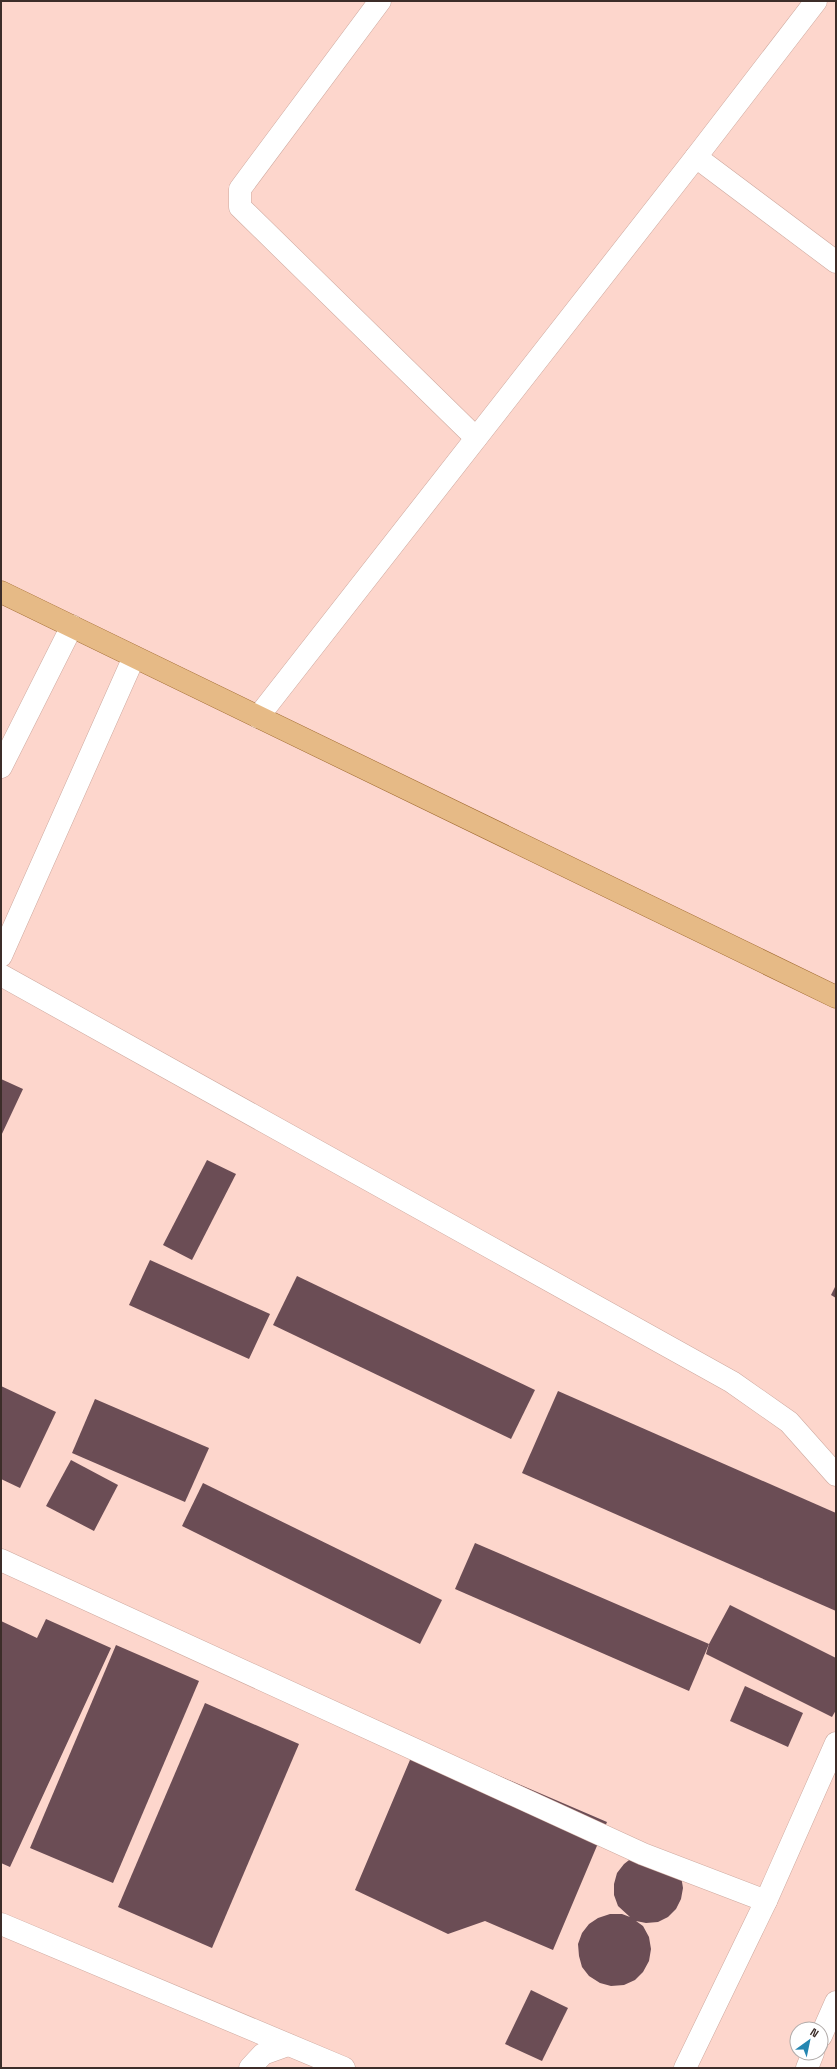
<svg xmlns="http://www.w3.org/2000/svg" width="837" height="2069" font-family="'Space Grotesk',sans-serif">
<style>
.building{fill:#6b4d55}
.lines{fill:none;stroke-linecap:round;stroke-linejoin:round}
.minor-casing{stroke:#cea99f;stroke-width:23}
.major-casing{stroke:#a06b31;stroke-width:23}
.minor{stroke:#fff;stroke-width:22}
.major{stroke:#e6ba86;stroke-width:22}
</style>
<rect width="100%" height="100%" fill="#fdd6cc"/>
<g class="building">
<path d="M1 1079 23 1089 1 1136Z"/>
<path d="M207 1160 236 1174 192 1260 163 1245Z"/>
<path d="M150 1260 270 1314 249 1359 129 1305Z"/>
<path d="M297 1276 535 1390 511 1439 273 1325Z"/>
<path d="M836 1285V1298L831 1295Z"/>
<path d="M1 1386 56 1412 20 1488 1 1479Z"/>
<path d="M558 1391 836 1513V1611L522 1473Z"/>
<path d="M95 1399 209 1448 185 1502 72 1453Z"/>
<path d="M71 1460 118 1485 94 1531 46 1506Z"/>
<path d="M203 1483 442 1600 420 1644 182 1526Z"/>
<path d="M475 1543 709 1644 689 1691 455 1589Z"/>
<path d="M730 1605 836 1658V1710L832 1717 706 1654 709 1644Z"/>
<path d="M46 1619 111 1648 10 1867 1 1863V1621L37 1638Z"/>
<path d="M116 1645 199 1681 113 1883 30 1848Z"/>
<path d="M745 1686 803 1713 788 1747 730 1721Z"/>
<path d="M205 1703 299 1744 212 1948 118 1907Z"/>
<path d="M418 1741 607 1822 553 1950 485 1921 448 1934 355 1890Z"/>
<path d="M633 1857 681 1876 683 1888 681 1899 676 1909 668 1917 658 1922 646 1923 636 1921 643 1926 649 1937 651 1949 649 1961 643 1972 635 1980 624 1985 611 1986 600 1983 589 1976 582 1967 579 1956 578 1944 582 1933 589 1924 598 1918 610 1914H622L630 1917 618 1906 614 1895V1884L617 1873 624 1864Z"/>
<path d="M531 1990 568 2008 542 2061 505 2044Z"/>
</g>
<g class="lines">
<defs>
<g id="minor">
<path d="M380 1 240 189V207L476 438"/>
<path d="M696 157 836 262"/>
<path d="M258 717 696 157 816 1"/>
<path d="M1 767 72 626"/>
<path d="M1 956 134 657"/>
<path d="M1 975 732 1382 789 1422 836 1475"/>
<path d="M1 1560 643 1854 766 1901"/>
<path d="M1 1924 344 2068"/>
<path d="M821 2036 836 2002"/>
<path d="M250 2068 263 2054 288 2045"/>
<path d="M685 2068 766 1901 836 1743"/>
<path d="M807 2068 813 2053"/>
</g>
<path id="major" d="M1 592 836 997"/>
</defs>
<use href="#minor" class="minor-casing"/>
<use href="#major" class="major-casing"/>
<use href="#minor" class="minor"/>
<use href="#major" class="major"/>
</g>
<rect width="837" height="2069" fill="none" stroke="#3c2d29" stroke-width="4"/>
<g transform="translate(809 2041) rotate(33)"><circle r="19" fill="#ffffff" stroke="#b1aba9"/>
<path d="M0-3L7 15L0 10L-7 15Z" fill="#2486b1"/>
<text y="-6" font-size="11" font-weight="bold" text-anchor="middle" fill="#3c2d29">N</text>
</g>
</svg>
